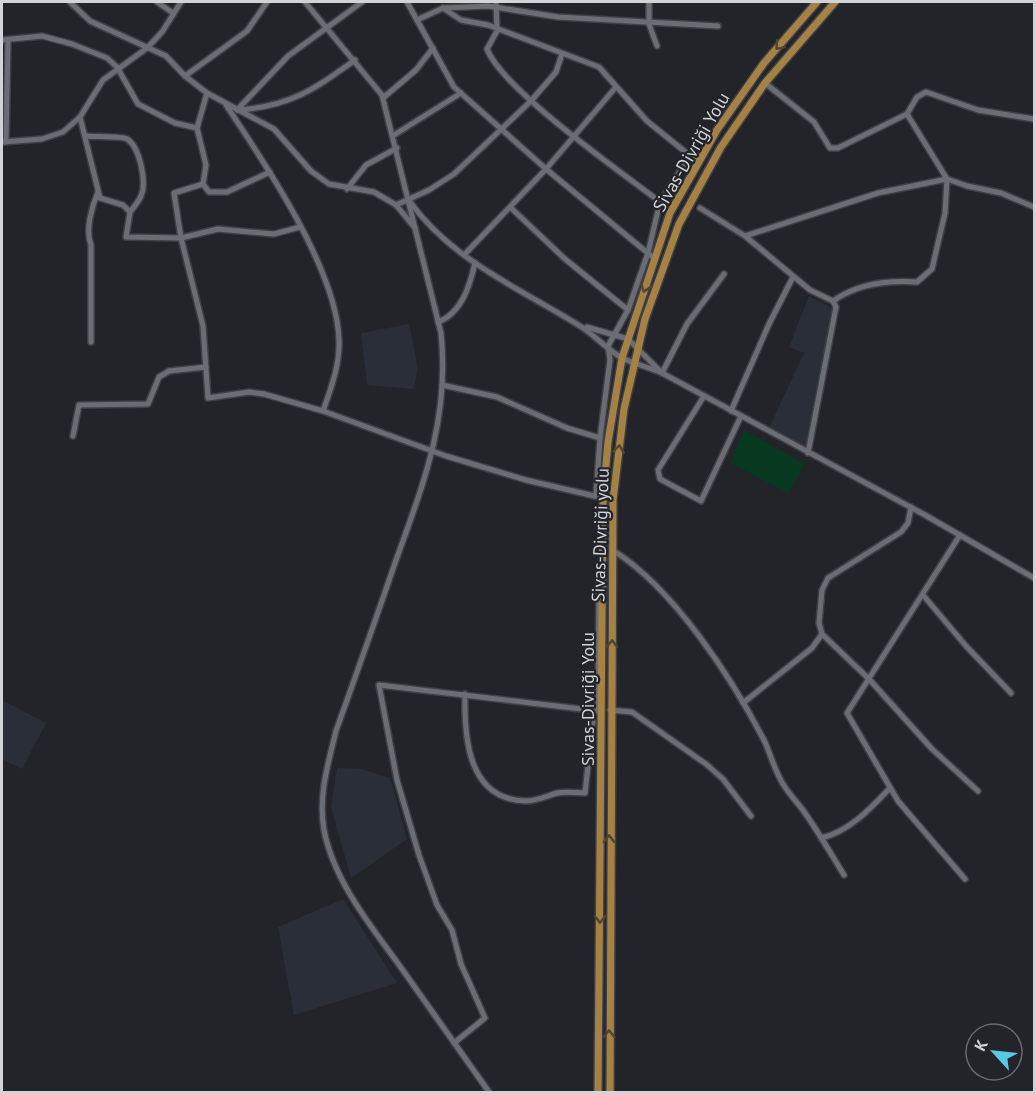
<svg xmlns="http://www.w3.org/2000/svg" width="1036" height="1094" font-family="'PT Sans',sans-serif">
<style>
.built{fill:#292e39}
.green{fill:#063920}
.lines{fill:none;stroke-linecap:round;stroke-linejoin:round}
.minor-casing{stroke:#3f4046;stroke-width:8}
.major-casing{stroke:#3f4046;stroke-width:10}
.minor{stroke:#6a6d74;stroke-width:5}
.major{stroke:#a58243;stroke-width:7}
.oneway{stroke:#504533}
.labels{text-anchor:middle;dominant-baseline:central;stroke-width:4.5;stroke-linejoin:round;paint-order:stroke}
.street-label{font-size:18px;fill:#d2d3d7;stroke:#22242a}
</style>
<rect width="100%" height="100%" fill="#22242a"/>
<g class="built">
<path d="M809 296 834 309 807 447 769 428 804 353 789 347Z"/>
<path d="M409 324 418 369 413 389 367 385 361 333Z"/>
<path d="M2 700 46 723 22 769 2 759Z"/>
<path d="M337 768 362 769 390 778 407 839 351 878 331 807Z"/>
<path d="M343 899 397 983 294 1015 278 927Z"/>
</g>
<path class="green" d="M744 430 805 464 788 493 730 463Z"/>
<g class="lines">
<defs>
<g id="minor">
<path d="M70 2 90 21 166 56 185 76 207 93 274 129 311 171 329 184 374 192 396 205 415 228"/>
<path d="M157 2 173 13"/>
<path d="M305 2 382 95 441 333C450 418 423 485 395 563 376 619 356 675 336 731 328 764 318 796 324 830 334 882 372 927 402 969 431 1010 460 1051 489 1092"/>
<path d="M407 2 454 87 546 169 655 259"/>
<path d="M496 2 497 31 487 49C503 90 620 171 660 202"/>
<path d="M649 2V24L657 46"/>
<path d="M443 8 461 20 488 25 599 67 647 121 699 163"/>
<path d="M417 20 443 8 488 6 558 17 718 26"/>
<path d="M2 40 42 36 72 44 107 58 117 67 138 104 175 123 197 128"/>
<path d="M185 76 247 31 267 2"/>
<path d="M765 83 814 122 830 148H838L907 114 917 97 926 92 978 110 1034 119"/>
<path d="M207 93 197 128 206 165 203 184 209 192H227L270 172"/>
<path d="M383 98 416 70 433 48"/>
<path d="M226 105C265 163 337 270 339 340 340 365 331 388 323 411"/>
<path d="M237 110 288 56 362 2"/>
<path d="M238 110C291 106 313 90 355 60"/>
<path d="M80 117 100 198 123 205 130 212 126 237 181 238 218 229 274 234 300 227"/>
<path d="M394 135 461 93"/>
<path d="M86 136C94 137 122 136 127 139 140 147 147 183 141 196 139 201 134 207 130 212"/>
<path d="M2 142 42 139 63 132 80 117 103 80 147 48 162 32 181 2"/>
<path d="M6 142 8 40"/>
<path d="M203 184 174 193 181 238 203 326 208 398 249 392 264 394 323 411 446 456 526 480 603 498"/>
<path d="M347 189 366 165 397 148"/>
<path d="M411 203C453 261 521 289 580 326 595 335 608 351 624 359 636 364 650 368 662 373L925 515 1034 578"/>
<path d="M396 205 429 190 454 174 531 101 556 72 562 54"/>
<path d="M510 207 565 259 628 310"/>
<path d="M700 208 745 236 810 290 833 301 836 307 808 453"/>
<path d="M745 236 878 193 947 179 967 186 1001 193 1034 207"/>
<path d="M464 255 546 169 616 87"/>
<path d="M833 301C857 284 889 280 917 282L932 269 945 213 947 179 907 114"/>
<path d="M438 322C462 313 470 285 475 263"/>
<path d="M587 327 628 339 659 370"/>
<path d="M91 342V245C85 230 92 206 98 192"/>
<path d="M662 373 687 324 724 274"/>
<path d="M442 385 497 397 567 428 600 438"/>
<path d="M704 396 658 470 660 479 701 501 741 416"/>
<path d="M731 411 769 324 793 277"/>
<path d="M73 436 79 405 148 404 159 377 169 371 206 367"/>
<path d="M596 496 600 438 610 360 608 346 628 310 648 253 660 202 690 156"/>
<path d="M911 507 908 523 901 532 828 578 822 590 819 623 822 634 869 679 932 749 978 791"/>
<path d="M960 535 847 713 898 801 965 879"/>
<path d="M614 551C674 589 732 678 765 742 771 756 775 771 783 784 789 794 798 803 805 813 819 833 831 854 844 875"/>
<path d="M923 595 966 646 1011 693"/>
<path d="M465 694C464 738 468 800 526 801 537 801 547 796 557 793 566 791 576 793 585 793L594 711"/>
<path d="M743 703 812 648 822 634"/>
<path d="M610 710 632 712 706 764 723 779 751 816"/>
<path d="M821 838C849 832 871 808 890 788"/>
<path d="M454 1043 485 1018 461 964 452 930 437 905 419 855 397 780 379 685 598 711 599 576"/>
</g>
<g id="major">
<path d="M598 1092 603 498 608 442 622 358 670 213 717 130 764 63 817 2"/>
<path d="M610 1092 613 500 624 409 645 319 679 224 721 147 765 83 835 2"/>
</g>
</defs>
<use href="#minor" class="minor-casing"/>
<use href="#major" class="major-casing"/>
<use href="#minor" class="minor"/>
<use href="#major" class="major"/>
</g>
<defs><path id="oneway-chevron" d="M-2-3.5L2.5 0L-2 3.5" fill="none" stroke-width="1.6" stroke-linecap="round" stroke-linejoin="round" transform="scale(1.5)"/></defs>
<g class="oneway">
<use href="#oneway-chevron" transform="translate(779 46) rotate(131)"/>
<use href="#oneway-chevron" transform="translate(645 288) rotate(109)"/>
<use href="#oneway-chevron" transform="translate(619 449) rotate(-83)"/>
<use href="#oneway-chevron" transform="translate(612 644) rotate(-89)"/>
<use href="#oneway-chevron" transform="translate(609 839) rotate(-90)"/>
<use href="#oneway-chevron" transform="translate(600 919) rotate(90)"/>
<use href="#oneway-chevron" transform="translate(609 1034) rotate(-91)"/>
</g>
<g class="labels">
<g class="street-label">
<text transform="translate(691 152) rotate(-60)">Sivas-Divriği Yolu</text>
<text transform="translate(600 535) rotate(-88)">Sivas-Divriği yolu</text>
<text transform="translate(587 699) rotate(-90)">Sivas-Divriği Yolu</text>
</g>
</g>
<rect width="1036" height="1094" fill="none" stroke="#d2d3d7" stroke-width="6"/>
<g transform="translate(994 1052) rotate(297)"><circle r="28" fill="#22242a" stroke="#686a6f" stroke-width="1.5"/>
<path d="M0-4.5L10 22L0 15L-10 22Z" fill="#59c8e4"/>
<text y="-9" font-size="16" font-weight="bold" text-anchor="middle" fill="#d2d3d7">K</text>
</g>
</svg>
